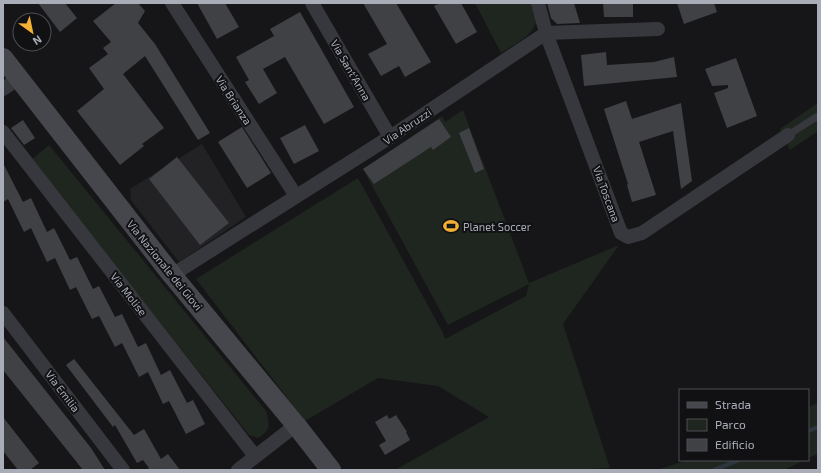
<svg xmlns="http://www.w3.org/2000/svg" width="821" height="473" font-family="'Exo 2',sans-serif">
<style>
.built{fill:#222225}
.green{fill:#1e261f}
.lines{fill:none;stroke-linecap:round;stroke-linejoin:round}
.stream{stroke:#2c353c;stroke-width:4.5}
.building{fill:#404145}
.lane{stroke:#37383d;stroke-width:7}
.street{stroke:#37383d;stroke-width:14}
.secondary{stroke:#45474d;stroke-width:20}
.labels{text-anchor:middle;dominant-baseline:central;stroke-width:4;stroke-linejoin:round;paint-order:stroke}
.street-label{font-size:11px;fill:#a8adb8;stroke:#111113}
.poi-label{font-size:11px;fill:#a8adb8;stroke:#111113;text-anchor:start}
</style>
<rect width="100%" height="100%" fill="#161618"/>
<path class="built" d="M202 144 246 217 179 262 131 200 130 189Z"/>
<g class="green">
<path d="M475 3H534C535 7 537 11 537 15 537 35 515 44 501 53Z"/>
<path d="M818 103V131L790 150 780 129Z"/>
<path d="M463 110 529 283 619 245 563 324 610 468 567 470H395L489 417 438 386 378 378 305 421 196 279 358 178 442 331 445 339 526 296 529 284 448 325 363 169 442 116 445 122Z"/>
<path d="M49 145 266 411C270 425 271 430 258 438L249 435 31 160Z"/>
<path d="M818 402V454L808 458V408Z"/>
<path d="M688 460H805L784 470H656Z"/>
</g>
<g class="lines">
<g class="stream">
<path d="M808 431 818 427"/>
<path d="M714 470 739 460"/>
</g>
</g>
<g class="building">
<path d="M38 3H65L77 18 60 32Z"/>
<path d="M116 3H138L145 11 138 23 155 44 210 133 198 140 145 56 123 74 164 128 142 144 144 146 120 165 77 111 104 89 89 68 108 54 103 48 111 42 93 21Z"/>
<path d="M197 3H225L239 27 217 39Z"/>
<path d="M363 3H396L431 62 405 77 399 66 381 76 368 54 387 44Z"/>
<path d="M440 3H461L477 32 456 44 434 6Z"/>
<path d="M547 3H574L580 23 557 24 551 18Z"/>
<path d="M603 3H633V17H604Z"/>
<path d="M677 3H714L717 12 684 24Z"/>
<path d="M300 12 354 107 324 124 285 57 263 69 277 93 259 104 245 82 249 80 236 57 274 36 270 29Z"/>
<path d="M606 52 607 65 654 62 674 57 677 77 584 86 581 55Z"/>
<path d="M736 58 757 116 727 128 714 93 728 88V85L712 86 705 69Z"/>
<path d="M626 101 632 119 681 103 692 181 681 189 673 131 639 142 656 195 632 202 627 185 628 184 604 109Z"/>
<path d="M439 119 451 137 433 150 431 147 374 184 363 169Z"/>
<path d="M23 120 35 138 24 145 11 128Z"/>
<path d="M305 125 319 151 294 164 280 138Z"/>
<path d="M242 127 271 173 247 188 218 142Z"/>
<path d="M469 128 484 169 475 173 459 133Z"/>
<path d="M177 157 229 223 200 245 149 179Z"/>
<path d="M3 163 23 202 31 198 47 232 54 228 70 260 77 257 93 289 99 286 115 317 122 314 138 347 146 343 161 375 170 370 187 403 193 400 205 424 186 434 169 401 163 404 148 372 139 377 122 343 115 347 99 316 92 319 76 287 70 290 55 258 47 262 31 228 24 232 8 199 3 202Z"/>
<path d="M3 337 91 448 105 470H83L3 370Z"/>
<path d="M74 359 134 435 144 429 161 459 168 454 180 470H146L149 468 143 460 137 463 115 425 113 427 66 365Z"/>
<path d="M387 415 389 419 396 415 407 432H406L410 440 385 455 379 445 386 441 375 422Z"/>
<path d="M3 417 39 463 30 470H18L3 451Z"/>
</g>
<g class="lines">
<path class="lane" d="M788 135 818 116"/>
<g class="street">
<path d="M172 3 296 196"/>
<path d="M312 3 390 137"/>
<path d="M538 3 546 33 621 233 628 237 642 233 788 135"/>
<path d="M3 89 19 78"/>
<path d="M3 132 255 456"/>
<path d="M172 275 390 137 546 33 658 29"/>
<path d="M3 313 123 470"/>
<path d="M238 470 296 425"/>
</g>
<path class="secondary" d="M3 58 172 275 296 425 331 470"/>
</g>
<defs>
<symbol id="stadium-bare" viewBox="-9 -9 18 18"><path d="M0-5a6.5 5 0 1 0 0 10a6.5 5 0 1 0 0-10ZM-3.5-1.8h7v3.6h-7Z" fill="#f2b134" stroke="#111113" stroke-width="2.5" paint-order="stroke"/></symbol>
</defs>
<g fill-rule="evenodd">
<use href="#stadium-bare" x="440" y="215" width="22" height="22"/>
</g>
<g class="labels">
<g class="street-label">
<text transform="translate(351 70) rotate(60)">Via Sant'Anna</text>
<text transform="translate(234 100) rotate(57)">Via Brianza</text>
<text transform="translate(407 126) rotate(-34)">Via Abruzzi</text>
<text transform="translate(607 194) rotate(70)">Via Toscana</text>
<text transform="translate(165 265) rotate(51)">Via Nazionale dei Giovi</text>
<text transform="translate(129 294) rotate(52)">Via Molise</text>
<text transform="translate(63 391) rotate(53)">Via Emilia</text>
</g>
<g class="poi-label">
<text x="463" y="226">Planet Soccer</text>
</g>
</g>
<rect width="821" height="473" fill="none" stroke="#a8adb8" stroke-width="8"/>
<rect x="679" y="389" width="130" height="72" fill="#111113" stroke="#4d4f55"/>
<rect x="687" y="402" width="20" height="6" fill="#45474d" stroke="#4d4f55"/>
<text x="715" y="409" font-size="12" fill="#a8adb8">Strada</text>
<rect x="687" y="419" width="20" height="12" fill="#1e261f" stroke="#4d4f55"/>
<text x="715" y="429" font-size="12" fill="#a8adb8">Parco</text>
<rect x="687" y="439" width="20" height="12" fill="#404145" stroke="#4d4f55"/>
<text x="715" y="449" font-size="12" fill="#a8adb8">Edificio</text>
<g transform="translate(32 32) rotate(147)"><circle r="19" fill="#111113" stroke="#4d4f55"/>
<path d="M0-3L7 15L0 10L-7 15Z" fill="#f2b134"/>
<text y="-6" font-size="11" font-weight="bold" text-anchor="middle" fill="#a8adb8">N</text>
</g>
</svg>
